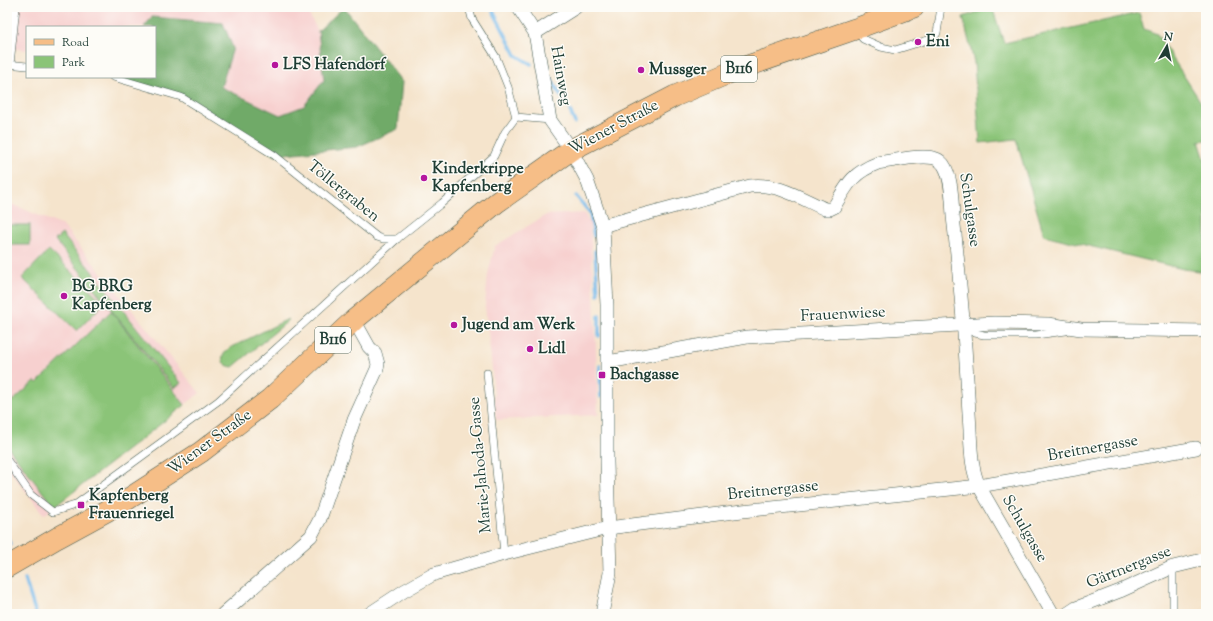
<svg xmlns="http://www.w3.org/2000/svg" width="1213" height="621" font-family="'Sorts Mill Goudy',serif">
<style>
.built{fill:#f7d0cf}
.green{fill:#8bc478;stroke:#558056}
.forest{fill:#70aa68;stroke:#48744e}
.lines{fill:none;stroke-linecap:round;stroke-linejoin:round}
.stream{stroke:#74b9ea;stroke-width:3.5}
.service-casing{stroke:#3f564b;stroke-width:8}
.minor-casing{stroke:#3f564b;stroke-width:14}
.primary-casing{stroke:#3f564b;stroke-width:22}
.service{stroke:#fff;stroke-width:7}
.minor{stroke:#fff;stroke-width:13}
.primary{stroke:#f6be87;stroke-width:21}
.poi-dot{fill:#b5179e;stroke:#fdfcf7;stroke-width:1.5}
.labels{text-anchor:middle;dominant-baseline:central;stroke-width:3;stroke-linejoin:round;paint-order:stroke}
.shield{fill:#fdfcf7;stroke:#62766e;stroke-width:1}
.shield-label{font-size:15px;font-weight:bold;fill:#1f3d34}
.poi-label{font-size:16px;font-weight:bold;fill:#1f3d34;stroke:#fdfcf7;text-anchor:start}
.street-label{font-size:16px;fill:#1f3d34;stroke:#fdfcf7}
</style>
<rect width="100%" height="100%" fill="#fdfcf7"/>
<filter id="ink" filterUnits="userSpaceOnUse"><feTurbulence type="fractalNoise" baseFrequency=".025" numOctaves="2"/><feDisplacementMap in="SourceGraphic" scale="8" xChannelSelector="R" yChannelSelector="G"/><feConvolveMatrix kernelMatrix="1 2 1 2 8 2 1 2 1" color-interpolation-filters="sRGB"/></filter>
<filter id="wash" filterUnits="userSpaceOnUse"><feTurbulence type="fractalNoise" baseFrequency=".012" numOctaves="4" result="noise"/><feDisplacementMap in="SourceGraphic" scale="16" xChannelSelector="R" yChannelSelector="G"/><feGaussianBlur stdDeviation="0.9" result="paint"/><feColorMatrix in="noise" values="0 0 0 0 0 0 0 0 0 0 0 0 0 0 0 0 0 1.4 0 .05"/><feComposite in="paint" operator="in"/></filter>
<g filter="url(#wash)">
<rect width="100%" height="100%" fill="#f5e4cc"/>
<g class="built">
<path d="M13 7H305L318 31 324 80 304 106 280 115 220 87 233 49 152 17 144 27H27V50L8 48Z"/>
<path d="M7 202 63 226 200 393 44 515 7 467Z"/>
<path d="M584 213 590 223 595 317 598 415 496 420 492 369 485 306 488 274 495 246 546 215Z"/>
</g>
<g class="green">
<path d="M992 7 1004 43 1139 13 1144 29 1157 34 1204 107 1206 112V140L1199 141 1206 163V272L1183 269 1044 235 1016 139 980 143 974 62 963 17Z"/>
<rect x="7" y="225" width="23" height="20"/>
<path d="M62 234 181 383 174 388 55 240Z"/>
<path d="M49 250 104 303 77 331 22 278Z"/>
<path d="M111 311 185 405 54 507 7 446V400L10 397 13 401 35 381 37 383Z"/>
<path d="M288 319 289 320 233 367C219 365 220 355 230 348Z"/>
</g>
<path class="forest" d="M344 7 402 82 398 129 357 147 274 155 181 97 113 77H155V27H144L152 17 223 23 233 48 221 87 280 115 304 106 324 80 318 31Z"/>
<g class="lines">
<g class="stream">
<path d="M491 7 516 55 531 64"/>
<path d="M551 79 561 96"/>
<path d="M570 111 575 123"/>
<path d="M576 196 590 213 594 236"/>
<path d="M595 251 598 294"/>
<path d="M599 316V336"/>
<path d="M600 366 601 397"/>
<path d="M7 537 10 544"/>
<path d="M25 579 36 614"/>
</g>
</g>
</g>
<g filter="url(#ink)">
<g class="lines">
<defs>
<g id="service">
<path d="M469 7 472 19 496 57 508 87 516 117"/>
<path d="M856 31 863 39 881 47 895 50 934 38 937 33 941 7"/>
<path d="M7 64 27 66"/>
<path d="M113 77 181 97 274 155 377 237 383 239H397"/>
<path d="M964 328 975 333 984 335H1036L1066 331"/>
<path d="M487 373 504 554"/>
<path d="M7 460 31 495 53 512 75 505 218 401 397 239 442 203 494 156 505 132 516 117 550 120"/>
<path d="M1173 614V567"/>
</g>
<g id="minor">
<path d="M518 7 535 33 550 120 571 150 587 180 603 227 607 305V462L610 573 602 614"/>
<path d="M535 33 576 7"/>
<path d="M7 64 13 7"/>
<path d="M603 227 609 224 750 186C776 182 802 199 825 209H830L834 207C847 185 852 173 878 163 892 161 930 152 940 161 952 170 952 201 953 216 959 270 964 324 967 379 968 396 969 413 970 430 971 449 971 468 979 486L1053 614"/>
<path d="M608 362 747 337 994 323 1048 324 1081 329 1206 331"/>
<path d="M223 614 311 536 320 519 354 420 377 369 378 364 375 353 369 347 354 320"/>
<path d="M369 614 404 591 434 574 504 554 608 528 742 511 979 486 1196 448"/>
<path d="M1067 614 1076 608 1120 591 1173 567 1206 559"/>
</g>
<path id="primary" d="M7 567 57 538 125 501 201 452 270 399 354 320 496 203 571 150 675 96 736 70 855 29 914 7"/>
</defs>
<use href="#service" class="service-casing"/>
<use href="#minor" class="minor-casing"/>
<use href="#primary" class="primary-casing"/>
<use href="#service" class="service"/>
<use href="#minor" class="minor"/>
<use href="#primary" class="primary"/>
</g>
</g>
<g class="poi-dot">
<circle cx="918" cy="42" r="4"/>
<circle cx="275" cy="65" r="4"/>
<circle cx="641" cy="70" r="4"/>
<circle cx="424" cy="178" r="4"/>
<circle cx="64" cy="296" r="4"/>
<circle cx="454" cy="325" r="4"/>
<circle cx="530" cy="349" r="4"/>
<rect x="598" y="371" width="8" height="8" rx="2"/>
<rect x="77" y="501" width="8" height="8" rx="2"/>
</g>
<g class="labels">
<g class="shield">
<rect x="721" y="56" width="36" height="26" rx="3"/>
<rect x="315" y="327" width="36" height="26" rx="3"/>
</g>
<g class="shield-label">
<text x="739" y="69">B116</text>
<text x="333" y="340">B116</text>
</g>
<g class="poi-label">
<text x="926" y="42">Eni</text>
<text x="283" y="65">LFS Hafendorf</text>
<text x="649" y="70">Mussger</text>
<text x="432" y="169">Kinderkrippe<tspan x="432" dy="18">Kapfenberg</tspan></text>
<text x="72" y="287">BG BRG<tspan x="72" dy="18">Kapfenberg</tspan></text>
<text x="462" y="325">Jugend am Werk</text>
<text x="538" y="349">Lidl</text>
<text x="610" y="375">Bachgasse</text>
<text x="89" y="496">Kapfenberg<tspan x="89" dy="18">Frauenriegel</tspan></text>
</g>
<g class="street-label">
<text transform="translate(560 76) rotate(80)">Hainweg</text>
<text transform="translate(614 128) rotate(-28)">Wiener Straße</text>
<text transform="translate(343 192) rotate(39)">Töllergraben</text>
<text transform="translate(969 210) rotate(82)">Schulgasse</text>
<text transform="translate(843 315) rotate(-3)">Frauenwiese</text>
<text transform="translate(210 443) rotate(-36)">Wiener Straße</text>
<text transform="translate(1093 449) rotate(-10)">Breitnergasse</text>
<text transform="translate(481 465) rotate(-95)">Marie-Jahoda-Gasse</text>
<text transform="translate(773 491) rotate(-6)">Breitnergasse</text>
<text transform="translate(1024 529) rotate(60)">Schulgasse</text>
<text transform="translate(1129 568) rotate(-22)">Gärtnergasse</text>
</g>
</g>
<rect width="1213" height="621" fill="none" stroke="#fdfcf7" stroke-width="24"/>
<rect x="26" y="26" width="130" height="52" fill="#fdfcf7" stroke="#a4b0a9"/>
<rect x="34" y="39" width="20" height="6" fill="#f6be87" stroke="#a4b0a9"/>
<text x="62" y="46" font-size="12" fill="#1f3d34">Road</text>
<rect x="34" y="56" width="20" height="12" fill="#8bc478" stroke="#a4b0a9"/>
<text x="62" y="66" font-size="12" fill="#1f3d34">Park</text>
<g transform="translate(1167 46) rotate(9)" stroke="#fdfcf7" stroke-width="3" paint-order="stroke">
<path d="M0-3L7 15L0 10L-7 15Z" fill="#1f3d34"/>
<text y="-6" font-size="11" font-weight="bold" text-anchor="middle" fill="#1f3d34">N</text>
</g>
</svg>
